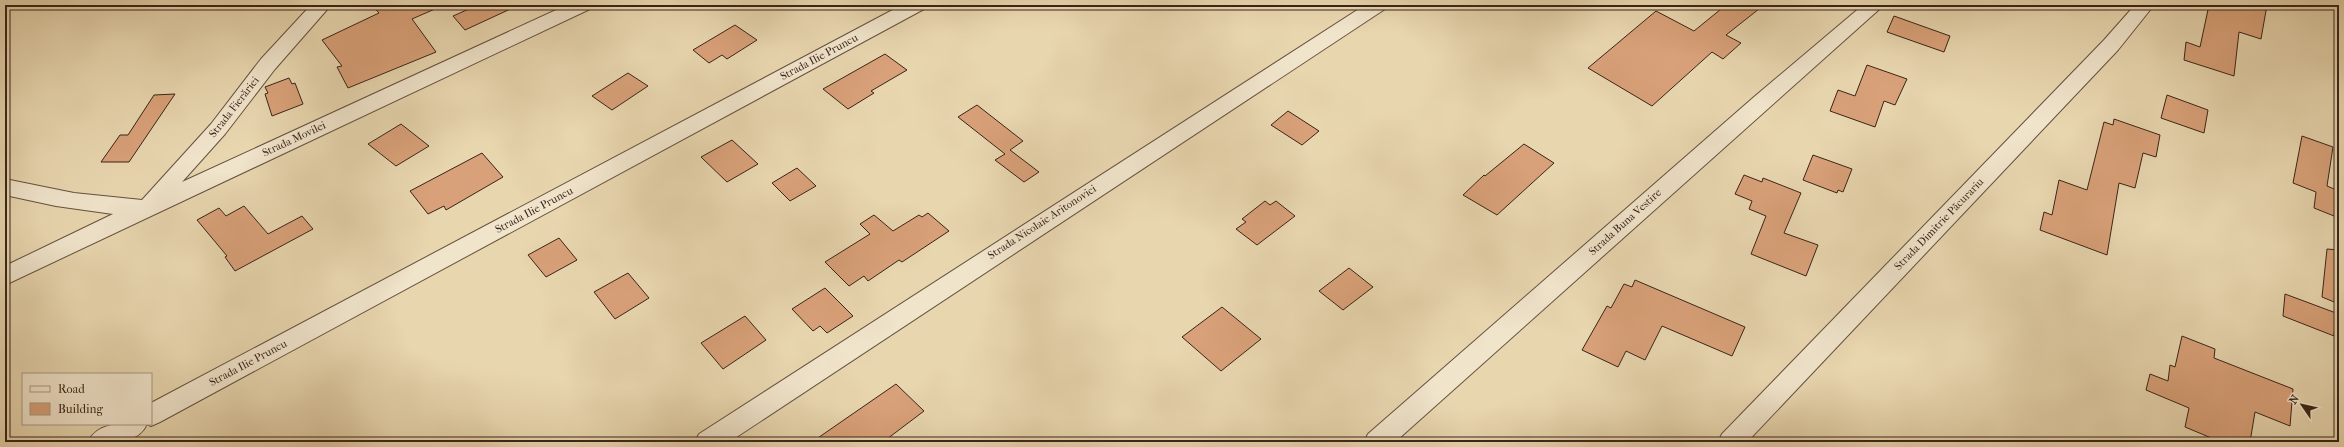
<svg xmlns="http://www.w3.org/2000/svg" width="2344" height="447" font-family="'IM FELL French Canon',serif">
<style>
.building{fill:#d9a179;stroke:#392419}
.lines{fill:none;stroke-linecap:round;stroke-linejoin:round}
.minor-casing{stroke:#65503e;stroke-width:2}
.minor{fill:#f0e4cb;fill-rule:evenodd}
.labels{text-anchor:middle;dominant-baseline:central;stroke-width:4;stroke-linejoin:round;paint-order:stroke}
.street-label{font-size:11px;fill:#392419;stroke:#f0e4cb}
</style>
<rect width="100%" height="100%" fill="#e8d6af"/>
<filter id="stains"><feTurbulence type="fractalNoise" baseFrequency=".005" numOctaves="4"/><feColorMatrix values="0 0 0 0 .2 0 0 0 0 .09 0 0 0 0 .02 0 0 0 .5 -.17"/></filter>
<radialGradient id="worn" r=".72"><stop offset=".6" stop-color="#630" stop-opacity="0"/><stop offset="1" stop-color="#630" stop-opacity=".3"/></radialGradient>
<g class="building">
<path d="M372 5H444L412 19 436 52 348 88 337 67 342 66 322 40 379 13Z"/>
<path d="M478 5H519L465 30 453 16Z"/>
<path d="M1726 5H1764L1726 35 1741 43 1723 59 1712 52 1652 106 1588 68 1656 11 1694 31Z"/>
<path d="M2209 5H2267L2261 39 2239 32 2234 76 2184 60 2186 42 2200 47Z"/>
<path d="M1894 16 1950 36 1944 52 1887 32Z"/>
<path d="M735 25 757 40 727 59 722 55 709 63 693 50Z"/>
<path d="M885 54 907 70 871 91 874 93 848 109 823 89Z"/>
<path d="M1867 65 1907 79 1895 105 1884 101 1875 127 1830 111 1838 90 1855 96Z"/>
<path d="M628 73 648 86 612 110 592 96Z"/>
<path d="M289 78 292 84 295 83 303 104 272 116 265 94 268 93 265 87Z"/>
<path d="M175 94 129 162H101L120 135H128L154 95Z"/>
<path d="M2167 95 2208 110 2204 133 2161 118Z"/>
<path d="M977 105 1023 141 1010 150 1039 172 1024 182 995 160 1005 154 958 117Z"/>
<path d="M1288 111 1319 131 1302 145 1271 125Z"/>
<path d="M2114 119 2160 135 2156 157 2143 153 2135 188 2119 183 2107 255 2040 230 2044 212 2052 215 2059 180 2087 190 2104 122 2113 125Z"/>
<path d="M401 124 429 146 396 166 368 144Z"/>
<path d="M2302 136 2333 147 2327 186 2339 191V218L2314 208 2316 192 2293 183Z"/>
<path d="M732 140 758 164 727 182 701 157Z"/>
<path d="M1524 144 1554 163 1497 215 1463 195 1484 175 1485 176Z"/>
<path d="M482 153 503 177 446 210 444 206 428 214 410 191Z"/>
<path d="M1813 155 1852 169 1843 192 1838 190 1837 193 1803 180Z"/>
<path d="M797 168 816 186 790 201 772 183Z"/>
<path d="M1744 175 1762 182 1763 178 1801 193 1784 233 1818 245 1806 276 1751 254 1766 216 1749 209 1752 201 1735 194Z"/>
<path d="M1265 201 1270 205 1276 201 1295 216 1257 245 1236 229 1246 222 1242 219Z"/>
<path d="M244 206 268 234 302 216 313 229 235 271 225 257 227 256 197 220 219 208 226 216Z"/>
<path d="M928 213 949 231 902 262 899 260 868 281 864 276 849 286 825 262 870 234 860 224 874 215 893 231 919 215 922 217Z"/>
<path d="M559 238 577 260 546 277 528 255Z"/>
<path d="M2327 249 2339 250V304L2322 297Z"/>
<path d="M1349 268 1373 287 1343 310 1319 291Z"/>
<path d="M628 273 649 298 615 319 594 292Z"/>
<path d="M1635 280 1745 327 1732 356 1662 326 1645 360 1626 351 1618 367 1582 350 1607 306 1611 308 1624 284 1632 287Z"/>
<path d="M825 288 853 316 827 333 820 326 813 331 792 309Z"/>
<path d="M2285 294 2336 313 2334 336 2283 316Z"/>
<path d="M1222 307 1261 339 1221 371 1182 337Z"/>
<path d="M745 316 766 340 723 369 701 343Z"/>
<path d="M2182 336 2215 349 2214 358 2293 389 2290 426 2255 412 2250 442H2221L2185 427 2189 408 2146 390 2150 374 2168 381 2170 365 2175 367Z"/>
<path d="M896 384 924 411 883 442H812Z"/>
</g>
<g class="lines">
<defs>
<g id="minor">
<path d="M311 5H331L275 69 225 134 182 182 567 5H592L590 9 5 285V266L113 214 56 206 5 195V179L74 193 142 200 211 124 261 59Z"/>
<path d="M902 5H926L924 9 160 422 151 426 147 424C137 446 109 442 88 442 99 419 130 424 151 424V403Z"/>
<path d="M1365 5H1387L1385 9 729 442H695L699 434Z"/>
<path d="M1863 5H1884L1395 442H1364L1368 434 1754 97Z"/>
<path d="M2135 5H2154L2118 50 1747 442H1718L1722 434 2104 40Z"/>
</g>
</defs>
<use href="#minor" class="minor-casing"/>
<use href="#minor" class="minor"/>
</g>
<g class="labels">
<g class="street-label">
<text transform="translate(819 57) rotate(-28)">Strada Ilie Pruncu</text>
<text transform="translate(234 107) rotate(-52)">Strada Fierăriei</text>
<text transform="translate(294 139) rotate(-25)">Strada Movilei</text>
<text transform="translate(534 210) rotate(-28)">Strada Ilie Pruncu</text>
<text transform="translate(1042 222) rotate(-33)">Strada Nicolaie Aritonovici</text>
<text transform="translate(1625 222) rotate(-42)">Strada Buna Vestire</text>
<text transform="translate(1939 224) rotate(-46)">Strada Dimitrie Păcurariu</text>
<text transform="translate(248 363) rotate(-28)">Strada Ilie Pruncu</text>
</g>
</g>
<rect width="2344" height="447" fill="none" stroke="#e8d6af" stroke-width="20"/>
<rect x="6" y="6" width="2332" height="435" fill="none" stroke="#392419" stroke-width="2"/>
<rect x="10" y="10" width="2324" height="427" fill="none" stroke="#392419"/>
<rect x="22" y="373" width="130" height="52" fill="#f0e4cb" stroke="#a79784"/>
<rect x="30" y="386" width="20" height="6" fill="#f0e4cb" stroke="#a79784"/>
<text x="58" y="393" font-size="12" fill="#392419">Road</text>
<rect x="30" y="403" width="20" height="12" fill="#d9a179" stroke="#a79784"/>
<text x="58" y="413" font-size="12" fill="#392419">Building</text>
<g transform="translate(2302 405) rotate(304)" stroke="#f0e4cb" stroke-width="3" paint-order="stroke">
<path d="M0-3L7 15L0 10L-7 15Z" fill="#392419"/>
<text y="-6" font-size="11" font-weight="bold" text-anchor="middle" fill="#392419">N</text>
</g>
<rect width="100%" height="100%" filter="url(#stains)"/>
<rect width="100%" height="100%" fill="url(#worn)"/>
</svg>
